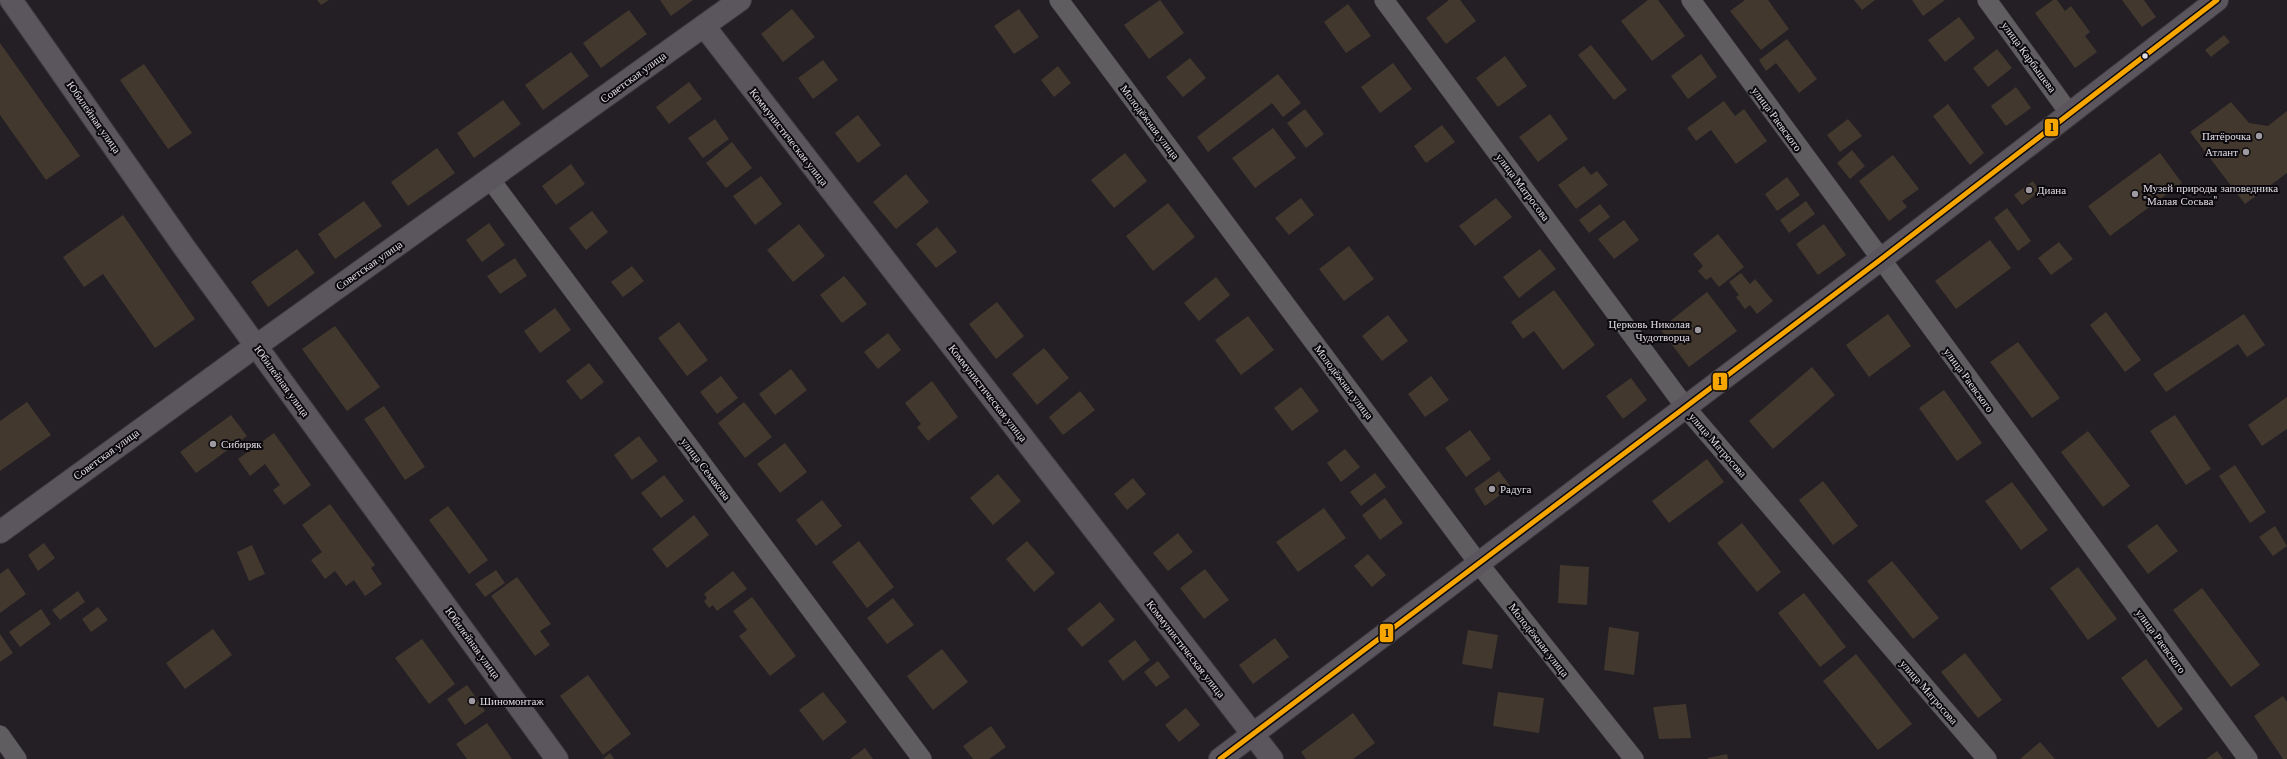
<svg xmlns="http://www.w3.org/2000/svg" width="2287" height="759" font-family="'Libre Baskerville',serif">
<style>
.building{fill:#42382e}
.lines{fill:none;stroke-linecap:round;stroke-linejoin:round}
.street-casing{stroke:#3f3b40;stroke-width:20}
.secondary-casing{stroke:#3f3b40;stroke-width:24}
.street{stroke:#5f5d60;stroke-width:19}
.secondary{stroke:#5b565e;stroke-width:22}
.bus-1-casing{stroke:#0b090d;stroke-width:8}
.bus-1{stroke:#f7a600;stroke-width:5}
.bus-dot{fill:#e1dce3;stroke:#0b090d;stroke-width:1.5}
.poi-dot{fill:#9e9aa0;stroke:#0b090d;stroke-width:1.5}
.labels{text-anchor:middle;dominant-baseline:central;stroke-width:4;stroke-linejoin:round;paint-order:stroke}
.street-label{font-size:11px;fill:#e1dce3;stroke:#0b090d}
.poi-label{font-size:11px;fill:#e1dce3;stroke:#0b090d;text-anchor:start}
.line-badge{stroke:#0b090d;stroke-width:1.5}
.pale-badge-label{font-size:11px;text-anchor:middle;font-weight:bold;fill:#111}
</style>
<rect width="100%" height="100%" fill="#231f24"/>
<g class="building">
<path d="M317 0H329L321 5Z"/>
<path d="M660 0H693L671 16Z"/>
<path d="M1160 0 1184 33 1149 59 1124 25Z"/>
<path d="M1449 0H1460L1476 21 1446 44 1426 18Z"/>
<path d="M1648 0H1658L1685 36 1652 61 1621 21Z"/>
<path d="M1745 0H1768L1789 29 1761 50 1730 11Z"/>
<path d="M1854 0H1875L1862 10Z"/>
<path d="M1912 0H1945L1923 16Z"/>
<path d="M2053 0H2057L2065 11 2071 6 2090 32 2085 36 2097 52 2075 68 2035 13Z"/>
<path d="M2122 0H2144L2156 17 2142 27Z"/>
<path d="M1348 4 1371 36 1346 53 1324 22Z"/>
<path d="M792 9 815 37 783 62 761 34Z"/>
<path d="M1019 9 1039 37 1014 54 994 26Z"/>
<path d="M629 10 647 34 601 68 583 43Z"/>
<path d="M1959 17 1975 38 1945 62 1928 40Z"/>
<path d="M2224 35 2230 42 2211 57 2205 50Z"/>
<path d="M1787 39 1817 79 1799 93 1776 63 1766 71 1759 60Z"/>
<path d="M0 43 80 156 46 180 0 115Z"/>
<path d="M1591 45 1627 90 1614 100 1578 55Z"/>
<path d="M1997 49 2012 68 1988 87 1973 68Z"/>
<path d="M571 52 589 76 543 110 525 85Z"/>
<path d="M1701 54 1717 77 1688 99 1671 76Z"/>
<path d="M1505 56 1527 86 1498 107 1476 78Z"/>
<path d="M1190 58 1206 78 1183 97 1166 77Z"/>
<path d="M823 60 838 80 813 99 798 78Z"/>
<path d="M1393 63 1412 89 1380 113 1361 87Z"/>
<path d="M144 64 192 133 168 149 120 80Z"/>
<path d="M1058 66 1071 83 1054 97 1041 80Z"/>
<path d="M1278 74 1301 103 1283 117 1272 103 1208 152 1197 137Z"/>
<path d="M689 82 702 99 669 124 656 107Z"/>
<path d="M2016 87 2031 108 2006 126 1991 106Z"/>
<path d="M503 100 521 124 474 158 457 133Z"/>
<path d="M1724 101 1735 116 1744 109 1767 141 1736 164 1711 130 1696 141 1687 128Z"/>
<path d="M2231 102 2249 123 2268 126 2287 111V173L2245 204 2190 132Z"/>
<path d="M1948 104 1984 153 1970 165 1933 116Z"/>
<path d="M1305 109 1324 134 1306 148 1287 123Z"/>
<path d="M1550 114 1568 139 1538 162 1519 137Z"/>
<path d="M858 115 881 145 858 163 835 133Z"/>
<path d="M715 119 729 139 703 158 688 138Z"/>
<path d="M1848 119 1862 136 1840 152 1827 135Z"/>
<path d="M1442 125 1455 142 1426 163 1414 146Z"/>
<path d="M1273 128 1296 158 1255 188 1232 158Z"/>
<path d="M732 142 752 168 726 188 706 163Z"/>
<path d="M437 148 455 173 408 206 391 182Z"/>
<path d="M1852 150 1865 166 1850 179 1837 163Z"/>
<path d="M1125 153 1147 181 1114 208 1091 180Z"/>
<path d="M2160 153 2182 183 2110 236 2088 206Z"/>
<path d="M1893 155 1919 189 1902 201 1907 207 1889 221 1859 181Z"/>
<path d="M571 164 585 184 556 205 542 186Z"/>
<path d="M1584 166 1591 175 1597 171 1608 185 1576 209 1558 185Z"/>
<path d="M906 174 929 202 896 229 873 202Z"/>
<path d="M761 176 782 204 755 225 733 196Z"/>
<path d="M1787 177 1800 195 1777 211 1765 194Z"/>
<path d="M2033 181 2040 191 2022 205 2014 195Z"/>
<path d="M1301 198 1314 215 1289 235 1275 218Z"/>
<path d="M1496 198 1512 217 1475 246 1459 226Z"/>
<path d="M364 201 382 226 335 259 318 234Z"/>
<path d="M1806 201 1815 214 1789 233 1780 220Z"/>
<path d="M1168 203 1195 237 1153 271 1126 236Z"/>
<path d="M1600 204 1610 217 1589 233 1579 220Z"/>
<path d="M2007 208 2031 241 2018 251 1994 218Z"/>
<path d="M592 211 608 232 586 250 569 228Z"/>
<path d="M123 215 195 319 155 348 103 274 84 287 63 257Z"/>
<path d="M1624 220 1639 240 1614 259 1598 239Z"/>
<path d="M489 223 505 245 482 262 466 240Z"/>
<path d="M799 224 825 256 793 282 767 250Z"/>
<path d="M1824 224 1846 255 1818 275 1796 244Z"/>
<path d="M937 227 957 252 936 268 916 244Z"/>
<path d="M1718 234 1744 267 1719 287 1711 277 1706 280 1698 271 1703 266 1693 254Z"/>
<path d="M1990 240 2011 268 1956 309 1935 281Z"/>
<path d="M2059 242 2073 259 2051 275 2038 258Z"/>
<path d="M1349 246 1374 279 1344 301 1319 269Z"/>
<path d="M297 249 315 273 268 307 251 282Z"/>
<path d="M1540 249 1556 269 1519 298 1503 277Z"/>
<path d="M515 258 527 276 500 294 487 276Z"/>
<path d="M632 266 644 281 623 297 611 282Z"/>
<path d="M1741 273 1750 284 1755 279 1773 301 1757 314 1750 305 1745 309 1736 297 1739 295 1729 282Z"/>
<path d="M844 276 867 304 842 323 820 295Z"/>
<path d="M1216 277 1230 295 1199 321 1184 303Z"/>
<path d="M1554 290 1595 345 1563 370 1534 331 1523 339 1511 322Z"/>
<path d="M1707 292 1737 331 1689 367 1660 329Z"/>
<path d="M997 302 1024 336 996 359 969 324Z"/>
<path d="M555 308 571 330 540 353 524 331Z"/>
<path d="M2106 312 2141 360 2125 372 2090 325Z"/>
<path d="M1888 314 1911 346 1869 377 1846 345Z"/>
<path d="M2244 314 2265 345 2247 357 2238 344 2166 392 2153 374Z"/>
<path d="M1388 315 1408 341 1382 361 1362 336Z"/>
<path d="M1248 316 1274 350 1241 375 1215 340Z"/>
<path d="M679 322 708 360 687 376 658 338Z"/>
<path d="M335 326 380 387 347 411 302 349Z"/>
<path d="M888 333 901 350 878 369 864 352Z"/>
<path d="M2018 342 2060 398 2032 418 1990 362Z"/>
<path d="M1044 348 1069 378 1037 405 1012 374Z"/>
<path d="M589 363 604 382 581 400 566 381Z"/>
<path d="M1812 367 1835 395 1773 449 1749 421Z"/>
<path d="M791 369 807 390 775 415 759 394Z"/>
<path d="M721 376 738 398 717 414 700 392Z"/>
<path d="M1431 376 1449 400 1425 417 1408 394Z"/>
<path d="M1631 378 1647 400 1623 419 1606 396Z"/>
<path d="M932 381 958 417 928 441 917 427 921 424 905 403Z"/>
<path d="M1301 387 1319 411 1292 431 1274 408Z"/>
<path d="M1944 390 1982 443 1957 461 1919 408Z"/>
<path d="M1080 391 1095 410 1063 435 1049 417Z"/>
<path d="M2287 397V429L2262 446 2248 425Z"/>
<path d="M27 402 51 435 0 471V421Z"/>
<path d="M744 402 772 437 745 458 718 423Z"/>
<path d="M384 406 425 467 405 480 364 419Z"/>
<path d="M231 415 247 436 196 473 180 452Z"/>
<path d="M2175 415 2211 469 2186 485 2150 431Z"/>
<path d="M1470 430 1491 459 1466 477 1445 448Z"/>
<path d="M2088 431 2130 486 2103 507 2061 452Z"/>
<path d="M274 433 311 485 284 505 273 490 280 485 265 464 250 476 238 459Z"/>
<path d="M639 436 658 461 632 480 614 455Z"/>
<path d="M785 443 807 472 780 493 757 464Z"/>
<path d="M1345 449 1360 467 1341 482 1327 463Z"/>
<path d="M1707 459 1724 482 1669 523 1652 501Z"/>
<path d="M2235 465 2266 512 2250 523 2219 476Z"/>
<path d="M1499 471 1511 487 1485 506 1474 489Z"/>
<path d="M1375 473 1386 487 1361 506 1350 492Z"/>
<path d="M998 474 1021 501 993 525 970 498Z"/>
<path d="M664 475 684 501 661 518 641 493Z"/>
<path d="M1133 478 1146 494 1127 510 1114 494Z"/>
<path d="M1823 481 1858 526 1833 545 1799 500Z"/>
<path d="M2012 482 2048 530 2021 550 1985 501Z"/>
<path d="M1385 498 1403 523 1380 540 1362 515Z"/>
<path d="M822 500 842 526 816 546 796 520Z"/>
<path d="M330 504 375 565 371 568 382 584 365 596 354 580 346 586 335 571 325 579 311 560 322 552 302 525Z"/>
<path d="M448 506 488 560 469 574 429 520Z"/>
<path d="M1324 508 1346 538 1298 572 1276 542Z"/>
<path d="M694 515 709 535 667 568 652 549Z"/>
<path d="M1742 523 1781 572 1757 592 1717 543Z"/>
<path d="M2157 524 2178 551 2148 574 2127 546Z"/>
<path d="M2275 526 2287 546 2273 556 2259 537Z"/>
<path d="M1178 533 1193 552 1168 571 1153 553Z"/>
<path d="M859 541 894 587 867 608 832 562Z"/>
<path d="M1027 541 1055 573 1034 592 1006 559Z"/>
<path d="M44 543 55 558 38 571 28 555Z"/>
<path d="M252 545 265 574 249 581 237 552Z"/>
<path d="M1368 554 1386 575 1372 587 1354 566Z"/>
<path d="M1892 561 1939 618 1913 639 1867 581Z"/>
<path d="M1560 565 1589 567 1587 605 1558 603Z"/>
<path d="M2078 567 2117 619 2088 640 2050 588Z"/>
<path d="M8 568 26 594 0 613V574Z"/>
<path d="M1205 569 1229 600 1204 619 1180 588Z"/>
<path d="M496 570 505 583 485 597 475 584Z"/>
<path d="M733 571 747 589 717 611 713 605 709 608 704 601 707 598 704 594Z"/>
<path d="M517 577 551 624 540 631 550 645 535 656 491 596Z"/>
<path d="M2202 588 2260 665 2231 687 2173 610Z"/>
<path d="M78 591 85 602 60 620 52 610Z"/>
<path d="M1804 593 1846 647 1820 667 1778 613Z"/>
<path d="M752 597 796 656 770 676 739 636 747 630 733 611Z"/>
<path d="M893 598 914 625 887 644 867 618Z"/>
<path d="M1100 602 1115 620 1082 647 1067 629Z"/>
<path d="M98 607 108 620 91 632 82 619Z"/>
<path d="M41 609 51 624 20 647 9 632Z"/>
<path d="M1609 627 1639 632 1634 675 1604 670Z"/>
<path d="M213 629 232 655 185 689 166 663Z"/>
<path d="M1468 630 1498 635 1492 669 1462 664Z"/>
<path d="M0 634 13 653 0 662Z"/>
<path d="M1275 638 1289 657 1253 684 1239 665Z"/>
<path d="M422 639 455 684 429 704 395 658Z"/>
<path d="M1135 640 1150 660 1123 681 1108 661Z"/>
<path d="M942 649 968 682 933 710 907 676Z"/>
<path d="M1965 653 2002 700 1978 718 1941 672Z"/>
<path d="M1856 654 1912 724 1878 750 1823 681Z"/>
<path d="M2146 659 2183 709 2158 728 2121 678Z"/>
<path d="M1158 661 1170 677 1156 687 1144 672Z"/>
<path d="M588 675 631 734 603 755 560 696Z"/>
<path d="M467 685 485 711 465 725 447 699Z"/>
<path d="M823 692 847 722 823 741 799 710Z"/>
<path d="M1498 692 1544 698 1539 733 1493 726Z"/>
<path d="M2283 696 2287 702V759H2283L2254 716Z"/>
<path d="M1686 704 1691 738 1659 739 1653 707Z"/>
<path d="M1186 708 1200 725 1179 742 1165 725Z"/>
<path d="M1353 713 1375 743 1353 759H1306L1301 752Z"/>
<path d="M487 723 512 759H467L456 744Z"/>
<path d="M991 726 1006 747 989 759H973L963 746Z"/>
<path d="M2040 742 2055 759H2020Z"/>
<path d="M865 748 873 759H850Z"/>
<path d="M2217 751 2223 759H2206Z"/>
<path d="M610 753 614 759H603Z"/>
<path d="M1727 754 1728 759H1708V758Z"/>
</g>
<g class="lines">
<defs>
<g id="street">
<path d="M1059 0 1479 564 1634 759"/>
<path d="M1384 0 1686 408 1987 759"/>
<path d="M1691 0 2248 759"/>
<path d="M1987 0 2070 114"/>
<path d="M490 179 922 759"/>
<path d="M0 735 17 759"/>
</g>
<g id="secondary">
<path d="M11 0 184 247 557 759"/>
<path d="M704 26 1272 759"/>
<path d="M0 532 256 346 740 0"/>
<path d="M1220 759 1880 260 2217 0"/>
</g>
</defs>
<use href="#street" class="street-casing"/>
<use href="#secondary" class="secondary-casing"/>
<use href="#street" class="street"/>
<use href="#secondary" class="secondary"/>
<defs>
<path id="bus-1" d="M1220 759 1880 260 2217 0"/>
</defs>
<use href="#bus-1" class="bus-1-casing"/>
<use href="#bus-1" class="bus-1"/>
</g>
<circle class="bus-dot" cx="2145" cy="56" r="3.5"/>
<g class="poi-dot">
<circle cx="2259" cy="136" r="4"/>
<circle cx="2246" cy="152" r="4"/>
<circle cx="2029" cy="190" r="4"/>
<circle cx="2135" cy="194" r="4"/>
<circle cx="1698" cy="330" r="4"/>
<circle cx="213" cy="444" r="4"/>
<circle cx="1492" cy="489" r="4"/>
<circle cx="472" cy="701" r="4"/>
</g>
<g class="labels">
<g class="street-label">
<text transform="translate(2029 57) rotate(54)">улица Карбышева</text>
<text transform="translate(633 77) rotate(-36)">Советская улица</text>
<text transform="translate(94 117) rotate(55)">Юбилейная улица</text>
<text transform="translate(1777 119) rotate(54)">улица Раевского</text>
<text transform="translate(1150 122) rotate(53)">Молодёжная улица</text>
<text transform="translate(789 137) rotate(52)">Коммунистическая улица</text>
<text transform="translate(1523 187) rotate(53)">улица Матросова</text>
<text transform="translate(369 265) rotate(-35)">Советская улица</text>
<text transform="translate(1969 380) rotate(54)">улица Раевского</text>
<text transform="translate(282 381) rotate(54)">Юбилейная улица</text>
<text transform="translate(1344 382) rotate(53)">Молодёжная улица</text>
<text transform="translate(988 393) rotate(52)">Коммунистическая улица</text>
<text transform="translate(1718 445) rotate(49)">улица Матросова</text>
<text transform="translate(106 454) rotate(-36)">Советская улица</text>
<text transform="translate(706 469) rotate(53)">улица Семакова</text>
<text transform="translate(1539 640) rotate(52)">Молодёжная улица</text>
<text transform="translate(2161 641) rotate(54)">улица Раевского</text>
<text transform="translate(473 643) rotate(54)">Юбилейная улица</text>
<text transform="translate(1186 649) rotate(52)">Коммунистическая улица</text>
<text transform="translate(1929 692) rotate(49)">улица Матросова</text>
</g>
<g class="poi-label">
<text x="2251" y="136" text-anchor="end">Пятёрочка</text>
<text x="2238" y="152" text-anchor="end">Атлант</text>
<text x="2143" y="188">Музей природы заповедника<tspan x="2143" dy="13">"Малая Сосьва"</tspan></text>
<text x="2037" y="190">Диана</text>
<text x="1690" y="324" text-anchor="end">Церковь Николая<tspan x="1690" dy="13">Чудотворца</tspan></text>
<text x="221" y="444">Сибиряк</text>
<text x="1500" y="489">Радуга</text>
<text x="480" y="701">Шиномонтаж</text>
</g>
</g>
<g class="line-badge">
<rect x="2044" y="118" width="15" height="19" rx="4" fill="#f7a600"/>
<rect x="1712" y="372" width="16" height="19" rx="4" fill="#f7a600"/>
<rect x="1379" y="623" width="15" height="20" rx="4" fill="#f7a600"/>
</g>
<g class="pale-badge-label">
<text x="2052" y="131">1</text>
<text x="1720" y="385">1</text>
<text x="1387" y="637">1</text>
</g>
</svg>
